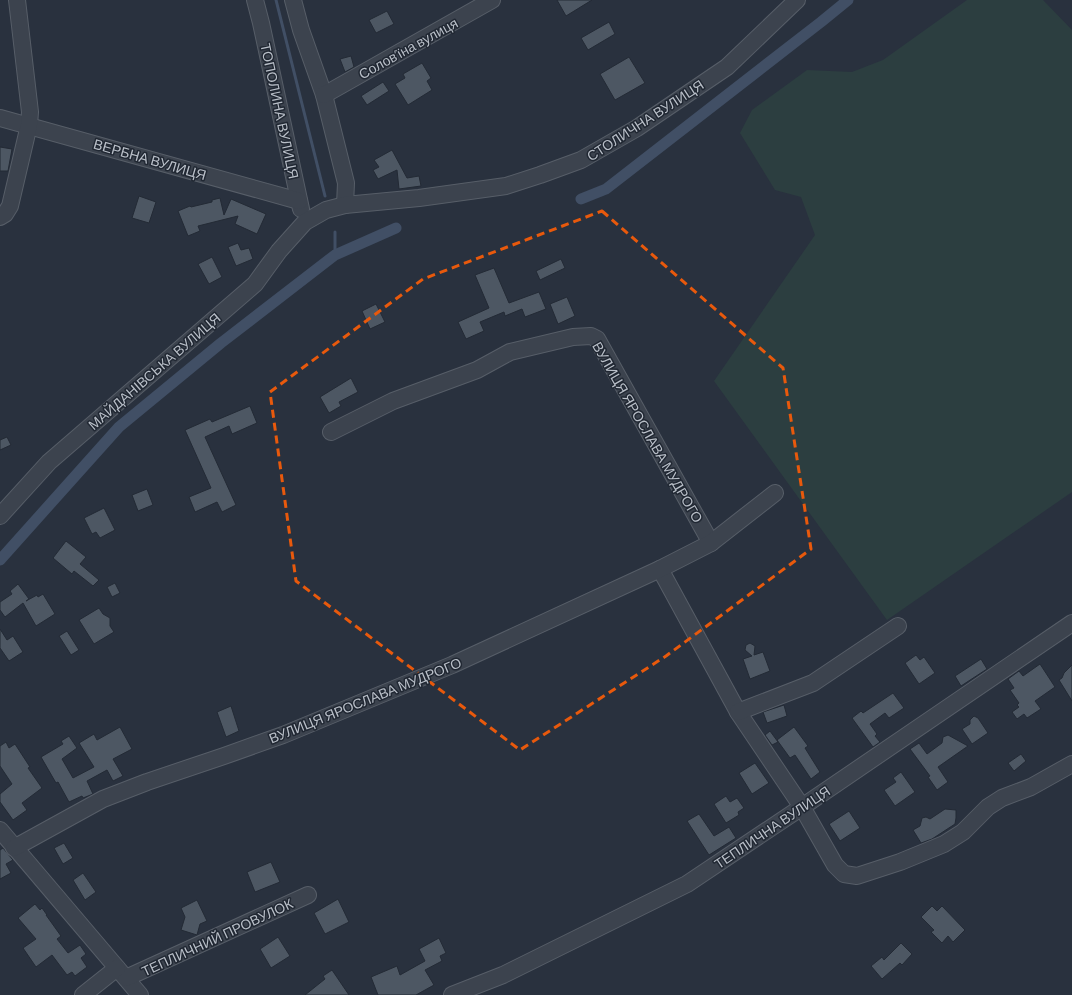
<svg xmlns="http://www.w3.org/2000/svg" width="1072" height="995" font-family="Barlow,sans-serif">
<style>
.green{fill:#2c3e40}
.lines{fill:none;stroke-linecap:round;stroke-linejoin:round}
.stream{stroke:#414f65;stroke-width:3}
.canal{stroke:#414f65;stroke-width:11}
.building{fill:#4d5763;stroke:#232a35}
.minor-casing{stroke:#575e68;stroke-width:18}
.minor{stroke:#3c434e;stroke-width:16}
.marked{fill:none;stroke:#e8590c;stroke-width:3;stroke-dasharray:8 5;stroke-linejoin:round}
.labels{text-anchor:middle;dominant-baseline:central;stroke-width:3;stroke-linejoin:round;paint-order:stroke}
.street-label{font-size:14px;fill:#b9bfc8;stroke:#212833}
</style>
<rect width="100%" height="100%" fill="#29313e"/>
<path class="green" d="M967 0H1043L1072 30V492L887 620 714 381 815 235 801 197 775 190 740 133 752 110 807 70 852 72 883 60Z"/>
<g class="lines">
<g class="stream">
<path d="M276 0 325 196"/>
<path d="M335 232V255"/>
</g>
<g class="canal">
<path d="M581 199 606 189 821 22 848 0"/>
<path d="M0 560 119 427 221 343 335 255 396 228"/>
</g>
</g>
<g class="building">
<path d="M557 0H592L566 16Z"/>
<path d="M387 11 394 24 376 33 369 20Z"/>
<path d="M609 22 615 34 588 50 581 38Z"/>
<path d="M351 56 354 67 345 72 340 59Z"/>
<path d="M629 57 645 83 615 100 600 74Z"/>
<path d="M422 63 431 78 427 81 432 90 408 105 395 84 405 78 403 74Z"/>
<path d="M383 82 389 91 367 105 361 96Z"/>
<path d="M0 147 12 149 8 171H0Z"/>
<path d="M392 150 407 178 419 176 421 186 399 189 397 170 378 179 373 170 379 167 374 160Z"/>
<path d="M139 196 156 202 149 223 132 218Z"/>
<path d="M220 198 224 215 231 199 266 214 257 234 235 224 238 216 198 226 200 231 188 236 178 211 190 206 191 207 212 202V200Z"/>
<path d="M238 243 241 250 249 248 253 259 236 266 228 247Z"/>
<path d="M212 257 222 277 209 284 198 264Z"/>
<path d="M561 259 565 268 540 280 536 271Z"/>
<path d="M494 268 509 303 539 292 546 309 525 317 522 309 505 316 504 312 480 322 484 331 466 339 458 322 489 308 475 275Z"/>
<path d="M567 297 575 316 558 324 550 304Z"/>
<path d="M376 304 385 322 370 329 362 311Z"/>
<path d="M351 378 358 392 339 402 341 406 329 413 320 397Z"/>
<path d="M250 406 257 423 232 434 229 426 205 437 236 505 222 512 217 502 195 512 189 497 211 488 185 430 210 419 212 422Z"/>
<path d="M7 437 11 445 0 450V440Z"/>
<path d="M147 489 153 505 138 511 132 495Z"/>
<path d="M104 508 115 530 100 538 96 532 92 534 84 518Z"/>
<path d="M66 541 86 557 80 564 99 580 93 586 74 571 72 574 53 558Z"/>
<path d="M115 583 120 593 112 597 107 587Z"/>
<path d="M18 584 29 599 26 601 37 595 38 597 43 594 55 614 36 626 23 603 5 617 0 610V602L12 594 10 591Z"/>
<path d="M99 608 103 614 110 618V626L114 632 94 644 79 620Z"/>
<path d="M0 629 7 640 13 636 23 652 9 661 0 648Z"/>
<path d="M67 631 79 650 71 655 59 636Z"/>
<path d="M750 643 755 646 754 655 763 652 770 671 750 679 743 659 752 656 745 650 746 645Z"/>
<path d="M916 655 920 660 924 657 935 673 919 684 905 663Z"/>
<path d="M981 659 987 669 961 686 955 676Z"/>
<path d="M1040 664 1055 687 1035 701 1041 709 1027 718 1024 714 1017 719 1012 712 1019 707 1017 705 1019 703 1010 690 1014 688 1008 679 1019 671 1023 676Z"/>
<path d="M1072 665V701L1059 680 1062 678 1064 673Z"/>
<path d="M893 693 904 708 889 718 885 713 870 724 877 734 875 736 880 742 873 747 852 718 861 711 863 713Z"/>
<path d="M784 705 787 716 767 723 763 712Z"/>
<path d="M231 706 239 731 226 737 217 712Z"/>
<path d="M974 716 978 718 988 733 972 744 962 729 970 724V720Z"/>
<path d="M120 727 132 749 113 759 123 776 113 781 107 770 87 781 93 794 83 798 82 796 69 802 58 782 56 783 41 757 63 744 61 741 69 736 77 748 62 759 73 778 94 767 79 743 94 734 97 740Z"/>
<path d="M794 727 808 746 805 748 820 772 811 779 795 755 790 758 777 740Z"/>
<path d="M770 731 778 742 772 745 765 735Z"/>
<path d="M948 735 968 746 938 767 948 782 937 790 928 777 930 776 910 749 919 743 927 754 942 743 943 737Z"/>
<path d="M6 742 9 748 15 744 30 767 28 768 42 788 22 803 27 810 13 820 0 802V794L12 784 0 766V746Z"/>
<path d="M1021 754 1026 761 1014 771 1008 763Z"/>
<path d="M755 763 769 783 752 794 739 773Z"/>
<path d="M901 772 915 792 895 806 884 790 896 782 893 778Z"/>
<path d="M726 796 730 802 737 798 744 808 738 812 739 815 726 823 714 804Z"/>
<path d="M945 809 956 810V818L955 824 932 839 921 843 913 830 920 826 922 818 926 817 930 819Z"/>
<path d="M849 811 860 828 840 841 829 824Z"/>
<path d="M699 814 714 836 729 827 736 838 709 855 687 821Z"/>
<path d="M64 843 73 858 63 864 54 848Z"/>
<path d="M3 848 13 860 6 864 11 873 0 879V850Z"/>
<path d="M271 862 280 882 255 892 247 872Z"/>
<path d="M83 873 96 892 85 900 73 880Z"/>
<path d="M338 899 349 922 325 934 314 913Z"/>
<path d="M197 900 207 921 200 924 197 935 181 930 185 917 181 908Z"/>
<path d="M35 904 40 910 42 908 47 915H46L61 936 57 939 68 953 80 945 86 954 81 958 87 967 75 976 72 972 67 975 52 955 36 967 23 948 36 939 18 918Z"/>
<path d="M932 906 937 911 942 906 965 930 953 942 948 936 942 943 931 932 934 930 921 917Z"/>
<path d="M278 937 290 956 271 968 260 949Z"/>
<path d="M439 938 446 953 440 956 442 961 425 970 434 985 416 995H378L371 977 397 966 400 975 425 961 419 949Z"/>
<path d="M901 943 912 954 902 965 900 963 882 979 871 966 882 957 884 960Z"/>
<path d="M332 970 349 995H305L325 979 323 976Z"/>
</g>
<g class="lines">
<defs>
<g id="minor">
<path d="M255 0 261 23 301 209"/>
<path d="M293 0 301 30 324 95 346 183 345 205"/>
<path d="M324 95 492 0"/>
<path d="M0 118 299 201"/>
<path d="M0 217 5 214 10 206 29 125 30 112 17 0"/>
<path d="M331 432 393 401 477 370 510 352 573 337 591 336 597 339 711 543"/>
<path d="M0 516 49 462 255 284 279 251 305 222 326 210 345 205 419 198 506 186 540 175 581 160 637 128 727 67 797 0"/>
<path d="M660 569 738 712 802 807 835 865 844 874 857 876 900 862 944 844 963 832 988 807 1002 798 1031 787 1072 764"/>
<path d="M738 712 813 683 898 626"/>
<path d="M0 830 140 995"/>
<path d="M14 848 103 799 147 782 224 756 283 735 452 665 660 569 711 543 775 493"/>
<path d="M126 978 308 895"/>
<path d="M83 995 117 968"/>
<path d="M452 995 503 975 687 884 802 807 1072 623"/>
</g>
</defs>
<use href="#minor" class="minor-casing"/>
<use href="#minor" class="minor"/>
</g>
<path class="marked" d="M602 211 783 368 811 549 666 656 520 750 296 581 270 392 423 279Z"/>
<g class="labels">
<g class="street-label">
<text transform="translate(408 48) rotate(-29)">Соловʼїна вулиця</text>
<text transform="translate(280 111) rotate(78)">ТОПОЛИНА ВУЛИЦЯ</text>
<text transform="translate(645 120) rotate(-33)">СТОЛИЧНА ВУЛИЦЯ</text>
<text transform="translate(150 159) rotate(16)">ВЕРБНА ВУЛИЦЯ</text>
<text transform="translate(154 371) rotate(-41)">МАЙДАНІВСЬКА ВУЛИЦЯ</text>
<text transform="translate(648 432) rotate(60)">ВУЛИЦЯ ЯРОСЛАВА МУДРОГО</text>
<text transform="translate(365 700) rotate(-22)">ВУЛИЦЯ ЯРОСЛАВА МУДРОГО</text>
<text transform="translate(772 827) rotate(-34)">ТЕПЛИЧНА ВУЛИЦЯ</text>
<text transform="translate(217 937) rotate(-25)">ТЕПЛИЧНИЙ ПРОВУЛОК</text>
</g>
</g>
</svg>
